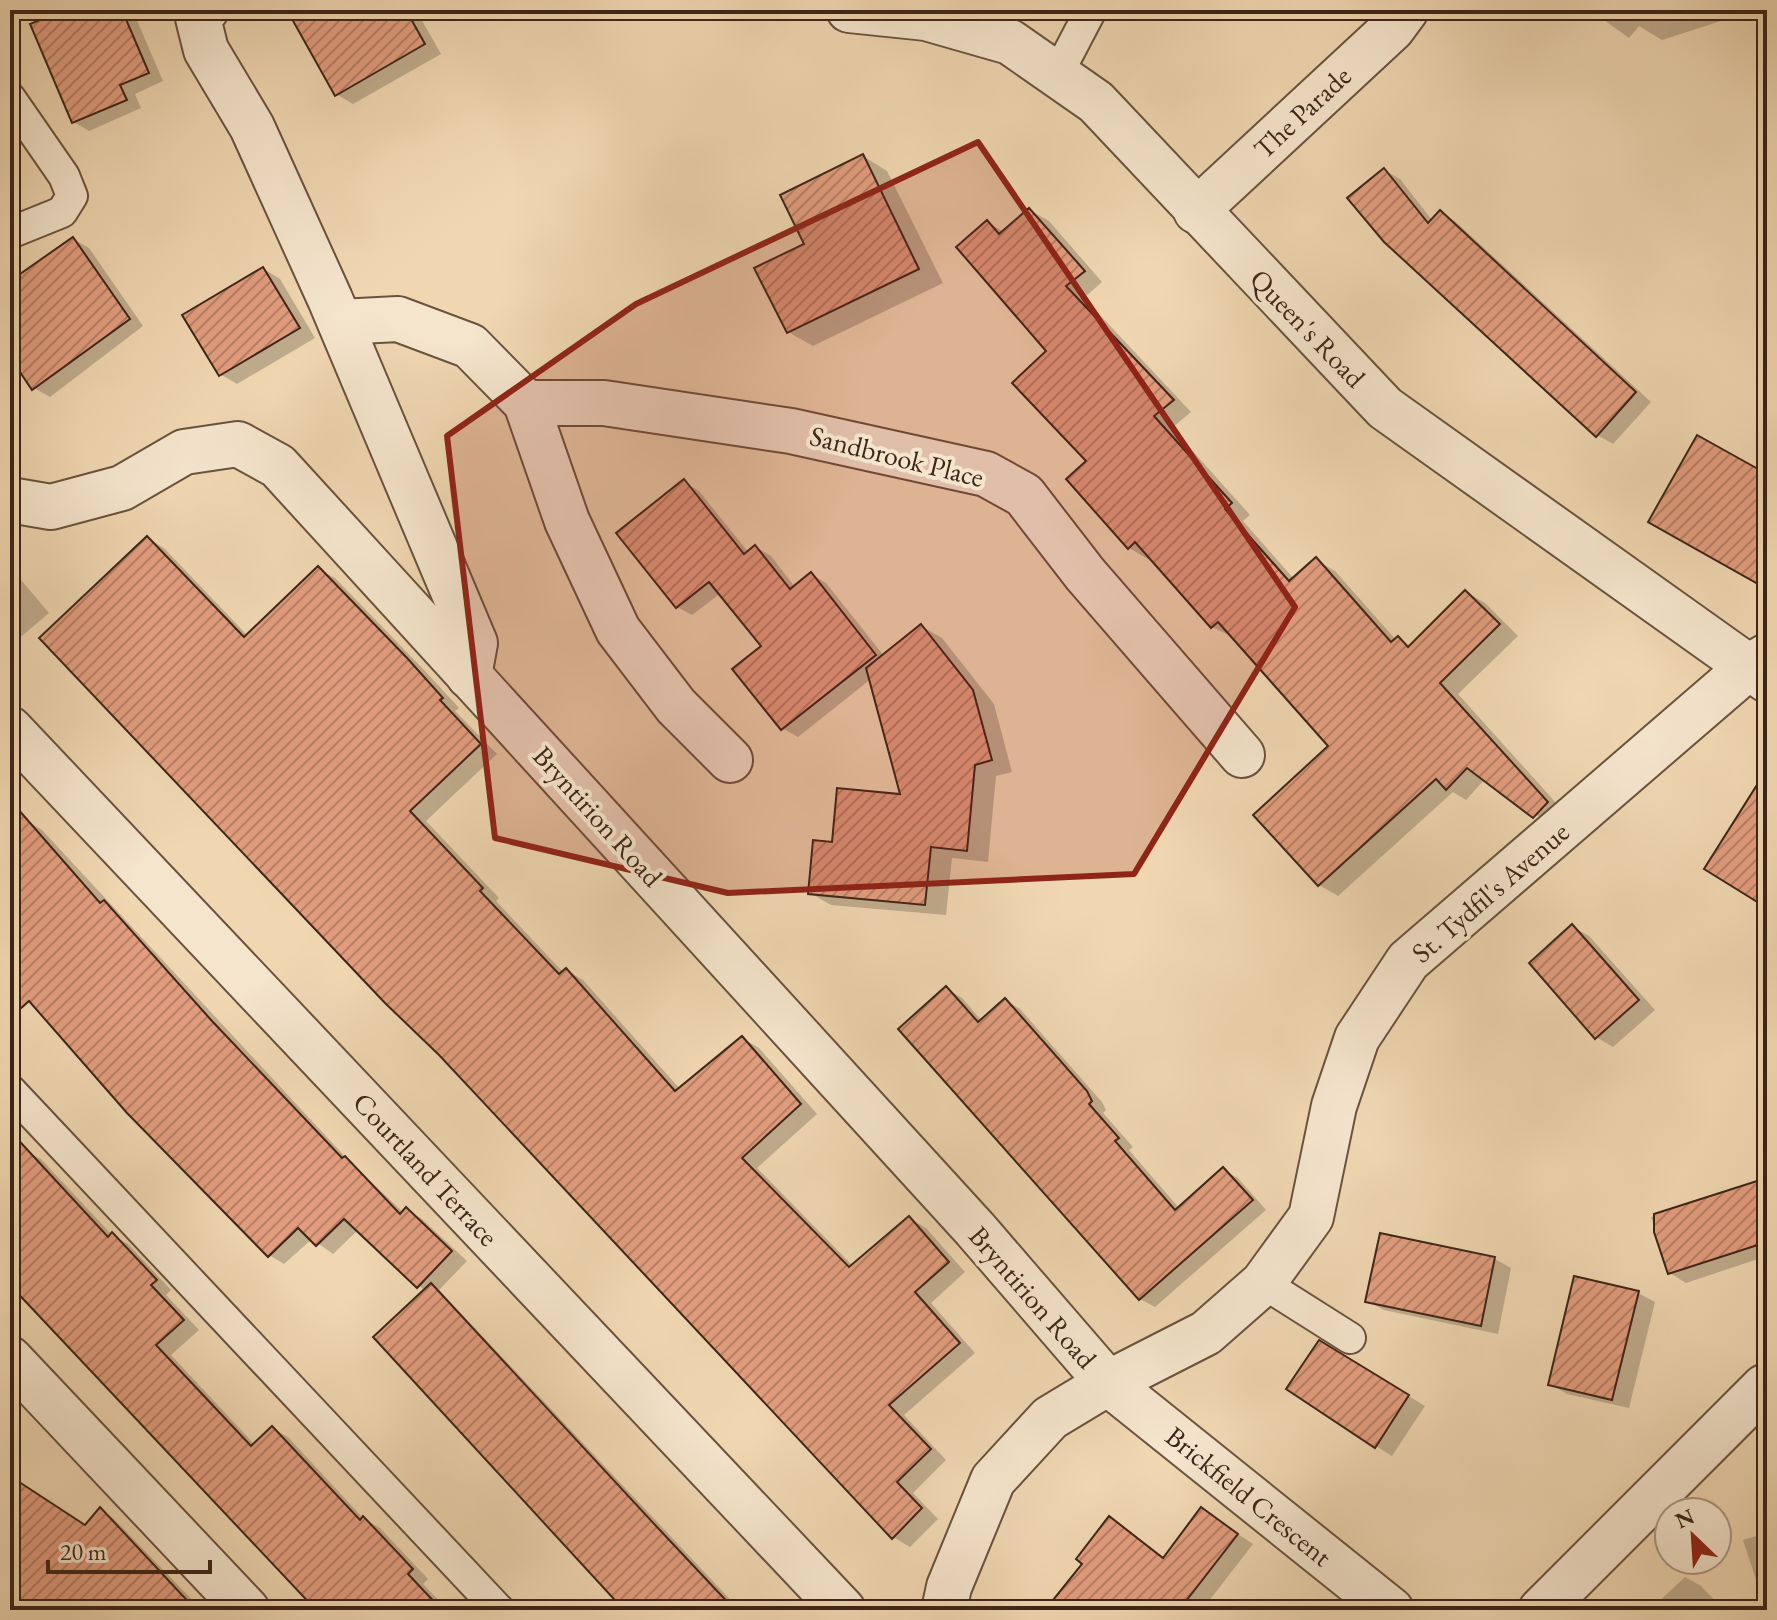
<svg xmlns="http://www.w3.org/2000/svg" width="1777" height="1620" font-family="'EB Garamond',serif">
<style>
.shadow{fill:#0003}
.building{fill:url(#building-hatch);stroke:#3d2518;stroke-width:2}
.lines{fill:none;stroke-linecap:round;stroke-linejoin:round}
.lane-casing{stroke:#6a523e;stroke-width:34}
.street-casing{stroke:#6a523e;stroke-width:48}
.lane{stroke:#f5e5cd;stroke-width:30}
.street{stroke:#f5e5cd;stroke-width:44}
.marked{fill:#8f2418;fill-opacity:0.2;stroke:#8f2418;stroke-width:6;stroke-linejoin:round}
.labels{text-anchor:middle;dominant-baseline:central;stroke-width:8;stroke-linejoin:round;paint-order:stroke}
.street-label{font-size:28px;fill:#3d2518;stroke:#f5e5cd}
</style>
<defs>
<pattern id="building-hatch" width="6" height="6" patternUnits="userSpaceOnUse" patternTransform="scale(2)"><rect width="6" height="6" fill="#e39d7e"/><path d="M-1 1l2-2M0 6l6-6M5 7l2-2" fill="none" stroke="#b98066"/></pattern>
</defs>
<rect width="100%" height="100%" fill="#f0d7b2"/>
<filter id="stains"><feTurbulence type="fractalNoise" baseFrequency=".0025" numOctaves="4"/><feColorMatrix values="0 0 0 0 .2 0 0 0 0 .09 0 0 0 0 .02 0 0 0 .5 -.17"/></filter>
<radialGradient id="worn" r=".72"><stop offset=".6" stop-color="#630" stop-opacity="0"/><stop offset="1" stop-color="#630" stop-opacity=".3"/></radialGradient>
<g class="shadow">
<path d="M46 10H149L136 18 163 81 135 94 141 108 89 131 74 122Z"/>
<path d="M316 10H416L441 54 353 104 336 94Z"/>
<path d="M1252 10H1283L1281 18Z"/>
<path d="M1590 10H1748L1749 12 1662 40 1639 26 1629 38Z"/>
<path d="M863 156 887 171 943 283 813 346 788 332 807 244Z"/>
<path d="M1384 170 1400 179 1432 220 1440 212 1456 222 1651 402 1613 444 1597 435Z"/>
<path d="M1029 210 1049 221 1102 282 1084 298 1191 412 1172 428 1250 515 1243 521 1294 579 1316 560 1335 571 1396 640 1411 646 1466 592 1485 603 1518 636 1458 694 1566 814 1554 827 1485 779 1466 800 1453 792 1338 896 1319 885 1331 746 1233 637 1212 627 1151 556 1148 559 1129 548 1089 462 1049 352 987 222 1004 232Z"/>
<path d="M73 239 89 248 143 326 50 397 34 388 10 354V275L19 277Z"/>
<path d="M264 269 280 279 315 338 237 384 220 374Z"/>
<path d="M1760 462 1767 466V587L1756 470Z"/>
<path d="M684 482 699 491 749 553 756 547 771 556 795 587 811 574 826 583 884 656 921 626 942 638 994 704 1012 772 996 776 988 862 952 858 946 915 831 905 810 893 834 844 903 796 871 679 798 737 782 728 763 647 721 593 692 615 677 607Z"/>
<path d="M147 538 164 548 248 636 318 569 335 578 425 671 459 708 455 711 497 754 426 821 499 898 496 901 564 973 566 970 583 980 680 1089 742 1038 759 1048 817 1114 757 1168 853 1266 909 1218 926 1228 965 1272 931 1303 975 1353 904 1415 946 1460 913 1493 938 1519 910 1547 893 1537Z"/>
<path d="M10 567 49 613 10 646Z"/>
<path d="M10 810 42 830 350 1162 404 1213 407 1210 422 1219 467 1261 439 1290 740 1610H606L617 1600 425 1291 358 1230 333 1254 312 1239 284 1264 269 1255 10 982Z"/>
<path d="M1573 927 1589 936 1655 1010 1613 1047 1596 1037Z"/>
<path d="M947 989 962 998 982 1021 1005 1000 1020 1009 1102 1102 1106 1110 1103 1113 1133 1147 1129 1150 1179 1208 1223 1170 1238 1178 1266 1210 1155 1307 1140 1299Z"/>
<path d="M10 1144 41 1159 112 1235 128 1244 171 1290 166 1295 199 1330 171 1355 255 1445 272 1428 288 1437 363 1518 380 1528 428 1579 423 1584 448 1610H318L10 1281Z"/>
<path d="M1757 1183 1767 1189V1256L1686 1283 1670 1273 1651 1217Z"/>
<path d="M1495 1259 1511 1268 1498 1334 1384 1310 1367 1301Z"/>
<path d="M1638 1293 1655 1302 1629 1408 1567 1394 1550 1384Z"/>
<path d="M1336 1352 1425 1406 1392 1456 1376 1446Z"/>
<path d="M10 1477 86 1527 100 1510 113 1518 202 1610H10Z"/>
<path d="M1202 1510 1253 1544 1202 1610H1048L1085 1564 1110 1519 1165 1558Z"/>
<path d="M1767 1533V1598L1761 1595 1743 1540Z"/>
<path d="M1685 1577 1701 1586 1724 1610H1650Z"/>
</g>
<g class="building">
<path d="M64 10H122L149 73 120 85 127 100 72 123 30 24Z"/>
<path d="M287 10H406L425 44 335 96Z"/>
<path d="M863 154 919 269 787 333 754 268 804 244 780 195Z"/>
<path d="M1384 168 1428 223 1440 210 1636 392 1596 437 1384 242 1347 198Z"/>
<path d="M1029 208 1085 271 1066 286 1174 400 1154 416 1232 503 1225 509 1289 581 1316 557 1391 642 1398 636 1408 647 1465 590 1500 624 1440 683 1548 802 1533 818 1467 768 1446 790 1436 779 1318 886 1253 815 1328 746 1218 622 1211 628 1135 542 1128 549 1066 479 1086 461 1012 383 1046 351 956 247 987 220 999 234Z"/>
<path d="M73 237 130 319 32 390 10 357V281Z"/>
<path d="M263 267 300 328 219 376 182 315Z"/>
<path d="M1697 435 1767 474V589L1648 522Z"/>
<path d="M684 479 744 554 755 545 790 589 811 572 876 655 781 730 732 669 761 646 709 582 676 608 616 533Z"/>
<path d="M147 536 244 637 318 566 408 659 443 698 440 700 481 744 410 811 483 888 480 891 559 974 566 968 675 1091 742 1036 801 1104 742 1158 849 1267 909 1216 949 1262 915 1292 960 1343 889 1405 931 1449 897 1482 922 1508 892 1539 439 1055 385 1003 39 638Z"/>
<path d="M921 624 973 690 992 760 975 765 967 851 931 847 925 905 808 894 813 840 832 842 837 788 900 794 866 668Z"/>
<path d="M1767 769V908L1704 869Z"/>
<path d="M10 800 100 903 104 900 212 1021 342 1158 345 1156 400 1214 406 1207 452 1251 417 1288 344 1219 316 1246 298 1228 268 1257 127 1113 29 1001 10 1018Z"/>
<path d="M1572 924 1639 1000 1595 1039 1529 963Z"/>
<path d="M946 986 978 1022 1005 998 1087 1091 1092 1101 1089 1104 1119 1138 1115 1141 1175 1210 1223 1167 1253 1200 1139 1300 898 1029Z"/>
<path d="M10 1131 108 1237 112 1232 157 1280 151 1285 184 1320 156 1345 251 1446 272 1426 360 1520 363 1516 413 1569 408 1574 442 1610H316L10 1285Z"/>
<path d="M1757 1181 1767 1211V1242L1668 1274 1654 1232V1214Z"/>
<path d="M1380 1233 1495 1257 1481 1326 1365 1302Z"/>
<path d="M1574 1276 1639 1291 1612 1400 1548 1385Z"/>
<path d="M431 1283 657 1527 735 1610H624L373 1337Z"/>
<path d="M1319 1340 1409 1395 1375 1448 1286 1389Z"/>
<path d="M10 1476 85 1525 100 1507 196 1610H10Z"/>
<path d="M1201 1507 1238 1534 1179 1610H1045L1082 1564 1076 1559 1109 1516 1163 1558Z"/>
</g>
<g class="lines">
<defs>
<g id="lane">
<path d="M1057 75 1091 10"/>
<path d="M10 98 64 176 72 196 62 212 10 233"/>
<path d="M10 1090 499 1610"/>
<path d="M1263 1283 1350 1338"/>
</g>
<g id="street">
<path d="M206 10 198 18 206 50 252 127 330 299 475 643 469 676"/>
<path d="M849 10 926 18 1010 42 1096 102 1385 408 1767 680"/>
<path d="M1196 211 1392 29 1406 10"/>
<path d="M340 322 398 319 470 346 526 403 567 521 618 630 676 706 730 760"/>
<path d="M526 403H604L791 431 986 474 1024 495 1085 574 1242 755"/>
<path d="M10 500 51 507 122 488 184 452 238 444 278 466 975 1229 1108 1383 1391 1610"/>
<path d="M10 729 843 1610"/>
<path d="M10 1359 247 1610"/>
<path d="M944 1610 949 1587 993 1480 1050 1418 1108 1383 1206 1333 1263 1283 1311 1217 1334 1106 1357 1038 1408 961 1750 666 1767 656"/>
<path d="M1541 1610 1764 1387"/>
</g>
</defs>
<use href="#lane" class="lane-casing"/>
<use href="#street" class="street-casing"/>
<use href="#lane" class="lane"/>
<use href="#street" class="street"/>
</g>
<path class="marked" d="M978 142 1295 607 1134 874 728 893 495 838 447 436 636 304Z"/>
<g class="labels">
<g class="street-label">
<text transform="translate(1302 112) rotate(-43)">The Parade</text>
<text transform="translate(1308 328) rotate(46)">Queen's Road</text>
<text transform="translate(897 456) rotate(14)">Sandbrook Place</text>
<text transform="translate(598 816) rotate(48)">Bryntirion Road</text>
<text transform="translate(1490 892) rotate(-41)">St. Tydfil's Avenue</text>
<text transform="translate(426 1169) rotate(47)">Courtland Terrace</text>
<text transform="translate(1033 1297) rotate(49)">Bryntirion Road</text>
<text transform="translate(1249 1496) rotate(39)">Brickfield Crescent</text>
</g>
</g>
<rect width="1777" height="1620" fill="none" stroke="#f0d7b2" stroke-width="40"/>
<rect x="12" y="12" width="1753" height="1596" fill="none" stroke="#3d2518" stroke-width="4"/>
<rect x="20" y="20" width="1737" height="1580" fill="none" stroke="#3d2518" stroke-width="2"/>
<g transform="translate(1693 1536) rotate(335)"><circle r="38" fill="#f5e5cd" stroke="#ab9885" stroke-width="2"/>
<path d="M0-6L14 30L0 20L-14 30Z" fill="#8f2418"/>
<text y="-12" font-size="22" font-weight="bold" text-anchor="middle" fill="#3d2518">N</text>
</g>
<path d="M48 1560v12h162v-12" fill="none" stroke="#3d2518" stroke-width="4"/>
<text x="60" y="1560" font-size="24" fill="#3d2518" stroke="#f5e5cd" stroke-width="6" paint-order="stroke">20 m</text>
<rect width="100%" height="100%" filter="url(#stains)"/>
<rect width="100%" height="100%" fill="url(#worn)"/>
</svg>
